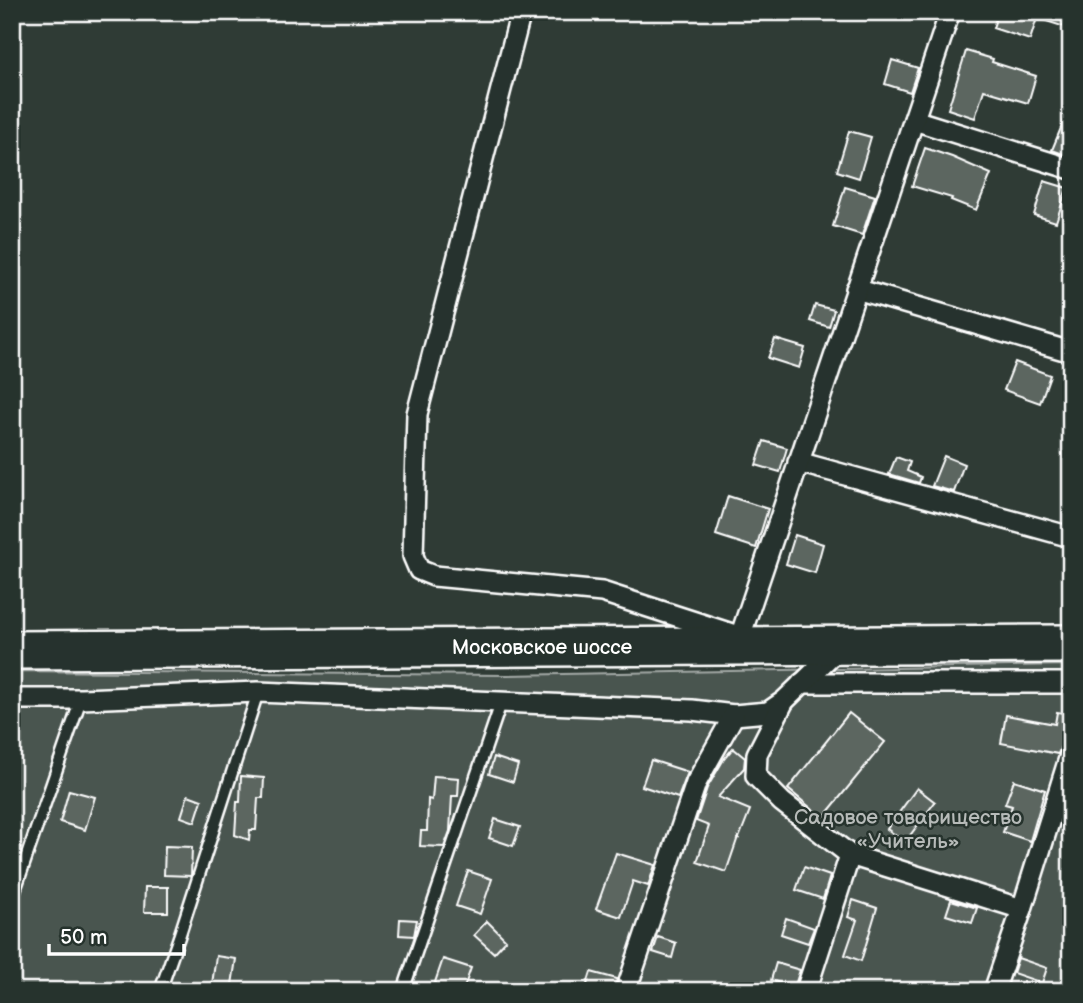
<svg xmlns="http://www.w3.org/2000/svg" width="1083" height="1003" font-family="'Balsamiq Sans',sans-serif">
<style>
.green{fill:#4a544f;stroke:#a4aaa7;stroke-width:2}
.building{fill:#5b6661;stroke:#fff;stroke-width:2}
.lines{fill:none;stroke-linecap:round;stroke-linejoin:round}
.lane-casing{stroke:#fff;stroke-width:15}
.street-casing{stroke:#fff;stroke-width:24}
.highway-casing{stroke:#fff;stroke-width:42}
.lane{stroke:#26332d;stroke-width:10}
.street{stroke:#26332d;stroke-width:19}
.highway{stroke:#26332d;stroke-width:37}
.labels{text-anchor:middle;dominant-baseline:central;stroke-width:5;stroke-linejoin:round;paint-order:stroke}
.street-label{font-size:21px;fill:#fff;stroke:#26332d}
.park-label{font-size:21px;fill:#b7bbb9;stroke:#26332d}
</style>
<rect width="100%" height="100%" fill="#2f3b35"/>
<filter id="ink" filterUnits="userSpaceOnUse"><feTurbulence type="fractalNoise" baseFrequency=".0143" numOctaves="2"/><feDisplacementMap in="SourceGraphic" scale="14" xChannelSelector="R" yChannelSelector="G"/><feConvolveMatrix kernelMatrix="1 2 1 2 8 2 1 2 1" color-interpolation-filters="sRGB"/></filter>
<g filter="url(#ink)">
<path class="green" d="M1071 665V991H12V671L507 675Z"/>
<g class="building">
<path d="M998 12H1071V29L1037 18 1030 40 993 28Z"/>
<path d="M966 51 993 59 992 62 1036 76 1028 103 984 90 975 118 948 109Z"/>
<path d="M892 60 918 68 910 92 885 84Z"/>
<path d="M1070 106 1071 152 1069 156 1052 150Z"/>
<path d="M849 131 871 137 859 178 837 171Z"/>
<path d="M925 148 952 157 991 174 976 210 951 200 952 198 912 186Z"/>
<path d="M1044 181 1067 188 1056 222 1034 215Z"/>
<path d="M845 187 875 196 862 235 833 226Z"/>
<path d="M815 305 834 310 829 327 810 321Z"/>
<path d="M775 339 805 348 799 368 768 358Z"/>
<path d="M1015 362 1050 375 1040 403 1004 390Z"/>
<path d="M764 441 787 448 780 472 756 465Z"/>
<path d="M944 456 964 464 954 492 932 486Z"/>
<path d="M896 457 910 462 907 471 921 477 919 483 889 474Z"/>
<path d="M728 496 768 509 756 548 716 535Z"/>
<path d="M795 535 823 544 815 573 786 564Z"/>
<path d="M1057 712 1071 714 1066 741 1062 744 1058 754 1001 743 1006 715 1055 724Z"/>
<path d="M849 713 885 742 823 818 788 789Z"/>
<path d="M733 748 745 758 744 768 718 797 750 810 739 838 738 837 726 872 697 862 709 826 696 821 707 788 724 759Z"/>
<path d="M494 757 518 765 513 782 489 774Z"/>
<path d="M651 760 688 772 678 798 642 786Z"/>
<path d="M241 776 264 778 263 798H258L256 830H250L249 840 235 835 237 802H240Z"/>
<path d="M434 776 459 778 458 796H452L450 831 444 847 420 846 421 831H427L428 799 432 800Z"/>
<path d="M1014 780 1045 790 1030 841 1003 832 1012 806 1005 804Z"/>
<path d="M917 788 935 802 905 842 887 829Z"/>
<path d="M69 790 95 797 85 830 60 822Z"/>
<path d="M188 795 202 800 195 822 181 817Z"/>
<path d="M495 819 520 827 513 846 489 838Z"/>
<path d="M165 846 192 847 191 876 164 875Z"/>
<path d="M616 853 655 865 648 886 633 881 621 917 596 909Z"/>
<path d="M804 867 830 876 823 899 796 890Z"/>
<path d="M468 871 492 879 480 914 456 906Z"/>
<path d="M145 887H168V912H144Z"/>
<path d="M853 900 877 908 861 961 845 955 857 920 848 917Z"/>
<path d="M951 900 977 908 972 923 946 915Z"/>
<path d="M786 918 814 928 808 943 781 934Z"/>
<path d="M400 919 417 920 414 936 399 935Z"/>
<path d="M487 921 506 940 494 953 474 935Z"/>
<path d="M658 937 676 943 672 958 653 952Z"/>
<path d="M216 956 236 959 231 991H211Z"/>
<path d="M1018 958 1047 968 1042 983 1013 973Z"/>
<path d="M443 959 471 968 463 991H432Z"/>
<path d="M776 963 800 970 794 988 771 980Z"/>
<path d="M591 972 617 979 614 991H585Z"/>
</g>
<g class="lines">
<defs>
<g id="lane">
<path d="M12 899 81 699"/>
<path d="M160 991 179 937 258 692"/>
<path d="M403 991 501 703"/>
</g>
<g id="street">
<path d="M521 12 417 414 413 556 419 570 434 576 602 592 735 635"/>
<path d="M914 120 1071 169"/>
<path d="M856 289 1071 352"/>
<path d="M798 462 1071 537"/>
<path d="M737 646 950 12"/>
<path d="M802 683H1071"/>
<path d="M12 699H81L258 692 692 710 734 715 768 712 784 701 841 646"/>
<path d="M783 703 757 754 756 776 782 802 850 855"/>
<path d="M626 991 696 783 734 715"/>
<path d="M806 991 850 855 1022 909"/>
<path d="M994 991 1022 909 1071 752"/>
</g>
<path id="highway" d="M12 650 1071 644"/>
</defs>
<use href="#lane" class="lane-casing"/>
<use href="#street" class="street-casing"/>
<use href="#highway" class="highway-casing"/>
<use href="#lane" class="lane"/>
<use href="#street" class="street"/>
<use href="#highway" class="highway"/>
</g>
</g>
<g class="labels">
<g class="street-label">
<text x="542" y="647">Московское шоссе</text>
</g>
<g class="park-label">
<text x="908" y="817">Садовое товарищество<tspan x="908" dy="24">«Учитель»</tspan></text>
</g>
</g>
<rect width="1083" height="1003" fill="none" stroke="#26332d" stroke-width="42"/>
<rect x="21" y="21" width="1041" height="961" fill="none" stroke="#fff" stroke-width="2.5" filter="url(#ink)"/>
<path d="M49 944v10h135v-10" fill="none" stroke="#ffffff" stroke-width="3.5"/>
<text x="60" y="944" font-size="21" fill="#ffffff" stroke="#26332d" stroke-width="5" paint-order="stroke">50 m</text>
</svg>
